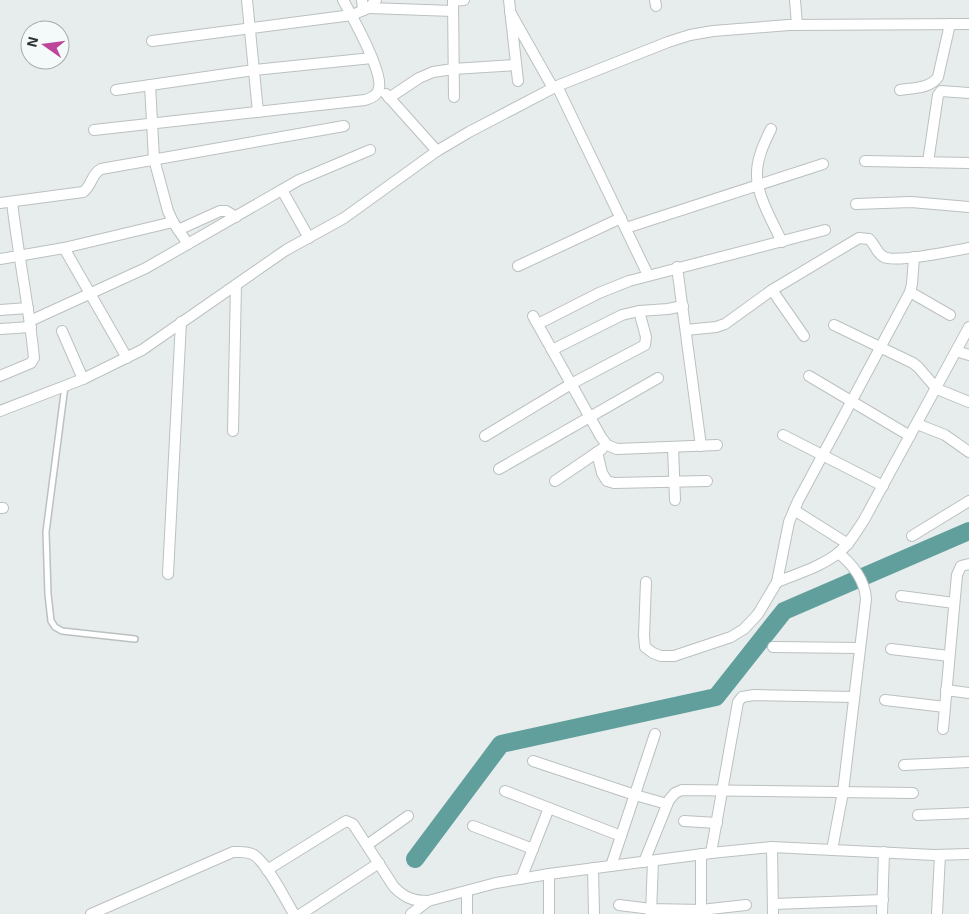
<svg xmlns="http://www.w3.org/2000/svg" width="969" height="914" font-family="'Exo 2',sans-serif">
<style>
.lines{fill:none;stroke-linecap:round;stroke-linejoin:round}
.river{stroke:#609f9b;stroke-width:18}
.service-casing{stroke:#bbc0c0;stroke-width:8}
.minor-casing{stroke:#bbc0c0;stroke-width:12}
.service{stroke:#fff;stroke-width:5}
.minor{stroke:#fff;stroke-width:10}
</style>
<rect width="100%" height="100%" fill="#e7eded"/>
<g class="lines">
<path class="river" d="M415 859 501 744 716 697 784 611 969 531"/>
<defs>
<path id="service" d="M65 386 46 532 48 594 51 621 55 627 62 631 135 639"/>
<g id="minor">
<path d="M247 0 258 112"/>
<path d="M362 0 363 10"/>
<path d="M453 0 454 97"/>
<path d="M509 0 518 81"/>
<path d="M655 0 656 6"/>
<path d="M795 0 797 25"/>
<path d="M453 1 464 0"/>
<path d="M369 8 453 11"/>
<path d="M510 12 553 88"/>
<path d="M152 41 352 15 369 8 376 0"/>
<path d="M150 85 154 159 168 211 173 222 188 244"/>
<path d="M557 86 648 275"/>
<path d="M116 90 254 70 372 58"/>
<path d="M900 90C913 88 931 88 938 77L950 24"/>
<path d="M386 94 437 151"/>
<path d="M389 98 419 78 433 72 453 69 516 65"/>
<path d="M771 129C764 143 756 160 757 177 757 195 774 225 782 242"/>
<path d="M94 130 365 100C372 98 378 95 379 88 383 72 352 16 343 0"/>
<path d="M865 161 969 163"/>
<path d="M928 162 938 95 941 91 969 93"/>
<path d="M282 190 309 238"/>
<path d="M0 203 83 192C92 186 91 174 101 169L344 126"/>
<path d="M856 204 911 202 969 207"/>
<path d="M626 228 823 164"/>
<path d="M178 230 220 211H226L236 217"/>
<path d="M64 248 127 358"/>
<path d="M0 259 64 248 173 222"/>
<path d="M518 266 621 218"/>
<path d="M677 267 701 446"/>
<path d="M772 290 804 336"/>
<path d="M910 292 950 315"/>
<path d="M0 310 28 308"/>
<path d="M533 316 601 437 607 445 617 449 717 445"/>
<path d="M30 321 146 268 299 180 370 150"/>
<path d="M538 324 599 293 629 281 825 230"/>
<path d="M834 325 913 363 918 367 937 389 969 402"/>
<path d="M0 329 31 327"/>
<path d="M686 330 716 327 725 324 772 290 859 238 869 239C875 244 876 253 884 257 896 263 953 251 969 248"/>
<path d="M62 331 83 379"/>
<path d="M552 350 622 315 639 311 668 309 683 306"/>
<path d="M956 351 969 355"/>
<path d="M0 376 31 363 34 358C29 306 18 254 12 202"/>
<path d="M809 376 910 436"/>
<path d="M0 411 83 379 142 350 286 250 344 218 437 151 469 132 557 86 668 42 690 35 713 31 789 25 969 24"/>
<path d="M917 424 945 435 969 452"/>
<path d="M233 431 236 285"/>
<path d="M783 435 883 486"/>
<path d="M485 436 571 384 645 345 646 337 639 311"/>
<path d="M673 447 675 500"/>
<path d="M597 452 602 473 607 481 614 483 707 481"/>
<path d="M499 469 658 378"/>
<path d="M555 481 602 449"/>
<path d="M0 508H3"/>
<path d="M794 510 848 544"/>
<path d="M912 536 969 501"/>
<path d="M168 574 181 322"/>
<path d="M646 582 644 635 645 647 653 653 661 656H674L731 637 744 629 758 614 777 582 789 522 798 501 910 292 912 284 914 257"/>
<path d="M777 582C796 574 820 567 837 554 849 545 856 532 864 520L969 327"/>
<path d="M901 596 954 603"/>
<path d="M773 647 860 648"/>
<path d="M891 649 949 656"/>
<path d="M946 690 969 693"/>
<path d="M885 700 945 707"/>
<path d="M943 729 957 575 961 566 969 564"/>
<path d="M533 761 635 795 667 804"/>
<path d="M904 765 969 762"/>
<path d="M505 791 621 836"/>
<path d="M918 815 969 813"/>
<path d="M684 821 717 823"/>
<path d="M473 826 533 849"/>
<path d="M367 845 408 816"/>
<path d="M772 847 773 914"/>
<path d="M832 850 843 792 866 599C865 581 853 564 838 553"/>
<path d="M711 853 738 702 742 697 754 695 854 697"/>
<path d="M644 862 669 800 675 793 682 790 913 793"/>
<path d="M611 866 655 734"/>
<path d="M593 868 594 914"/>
<path d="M267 870 346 821 353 824 394 887C405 898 413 901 428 901"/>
<path d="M521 879 549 808"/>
<path d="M773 904 883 900"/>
<path d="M619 905 651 909 701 910 746 905"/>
<path d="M91 914 233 852C239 852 246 851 252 854 265 859 286 901 294 914"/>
<path d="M301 914 379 863"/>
<path d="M411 914 428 901 496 883 549 874 711 853 772 847 934 855 969 854"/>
<path d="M467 914V891"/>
<path d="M549 914V874"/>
<path d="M651 914 653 861"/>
<path d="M701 914V854"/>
<path d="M882 914 884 852"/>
<path d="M937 914 940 855"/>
</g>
</defs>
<use href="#service" class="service-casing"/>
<use href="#minor" class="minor-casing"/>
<use href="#service" class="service"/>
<use href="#minor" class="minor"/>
</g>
<g transform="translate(45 45) rotate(284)"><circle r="24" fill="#f4fafa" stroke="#a6aaaa"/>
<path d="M0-4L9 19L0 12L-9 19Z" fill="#bd459a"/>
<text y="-8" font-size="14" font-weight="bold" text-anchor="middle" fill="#303232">N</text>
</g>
</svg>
